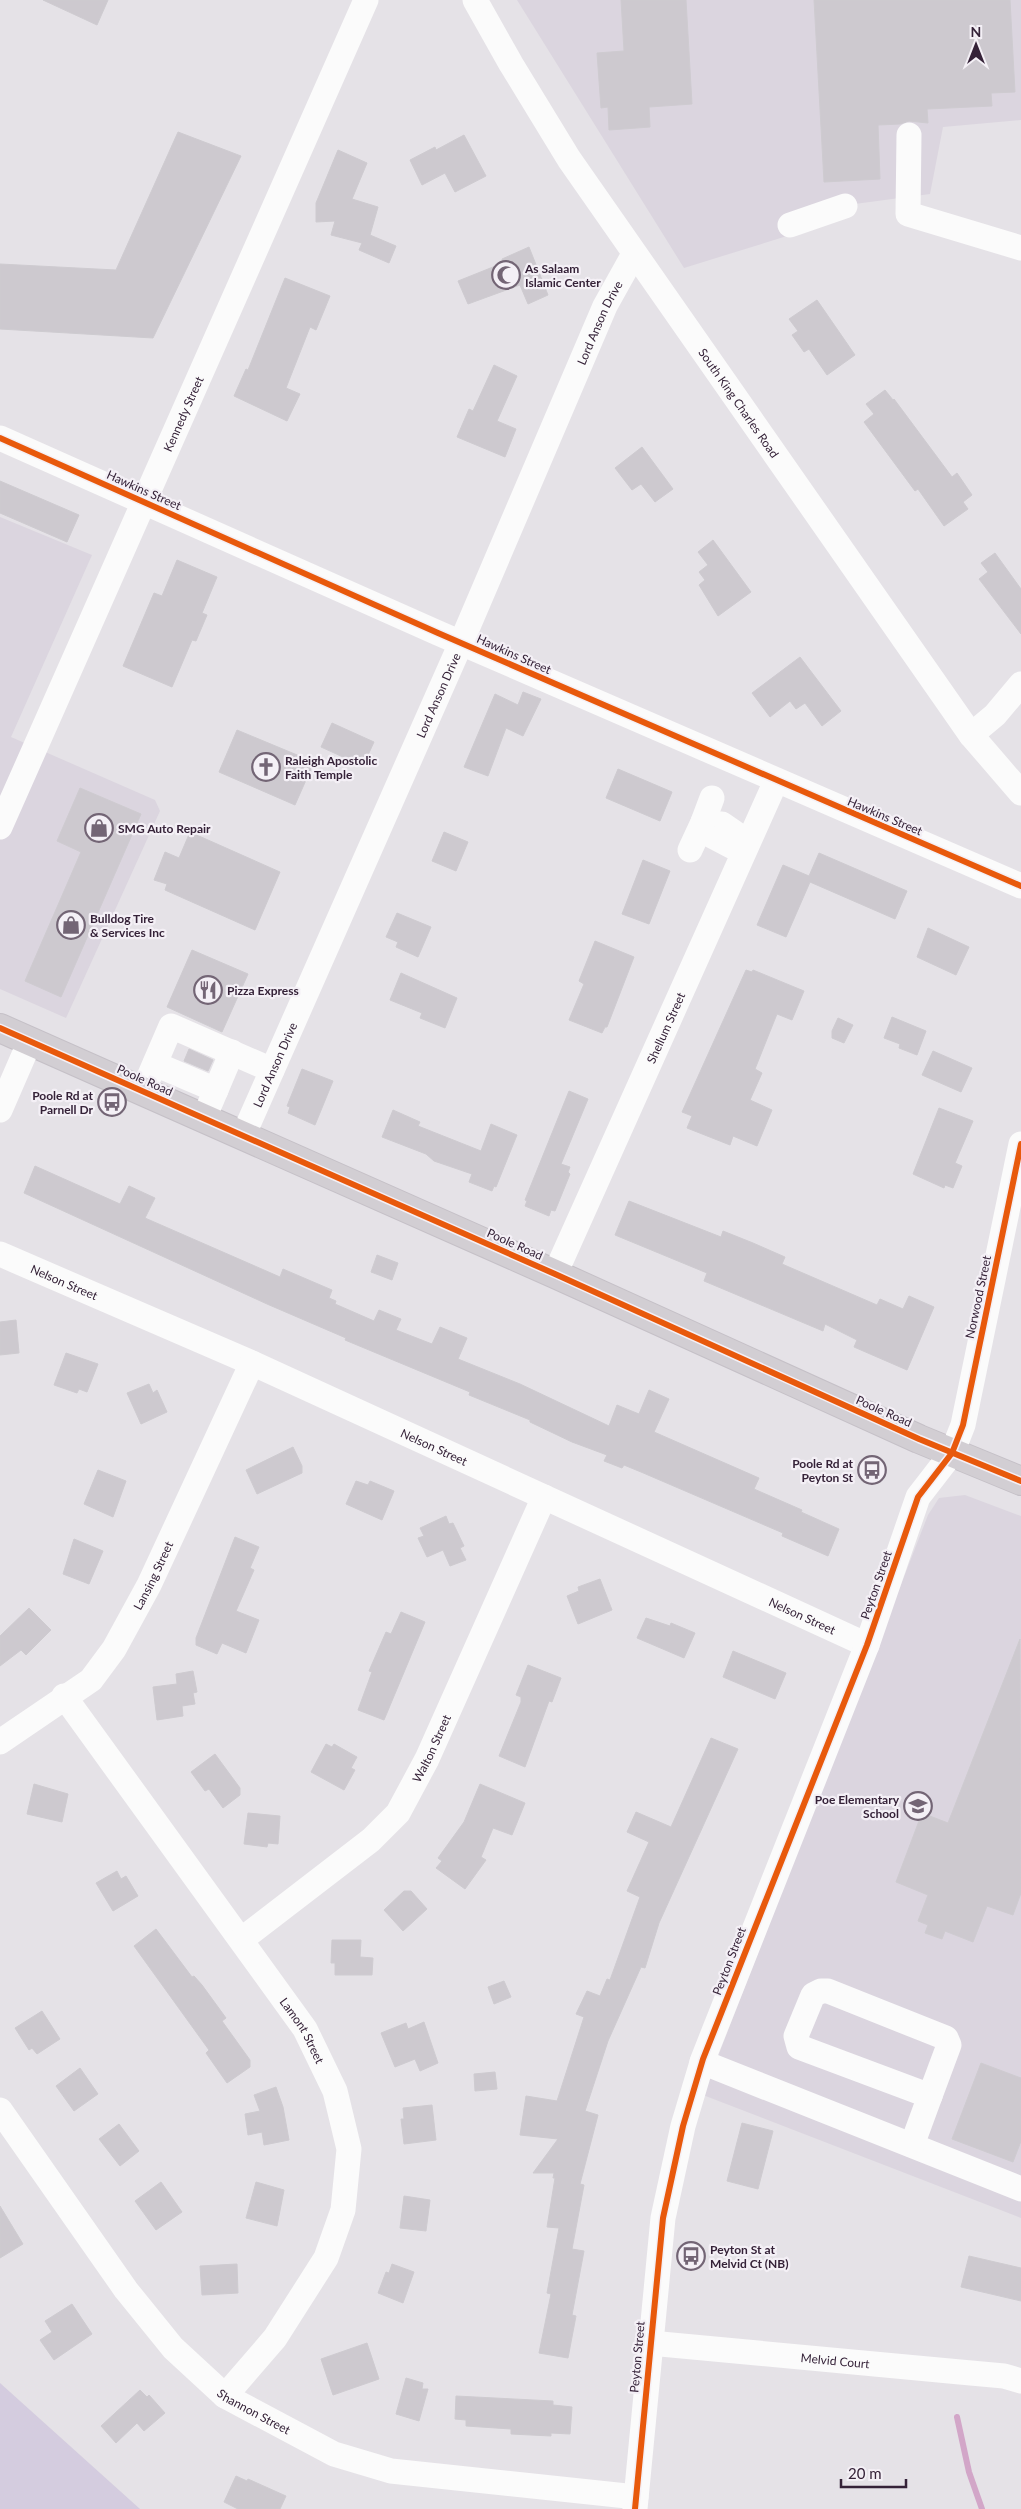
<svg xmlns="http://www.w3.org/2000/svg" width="1021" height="2509" font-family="Lato,sans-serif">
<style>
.built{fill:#dbd5df}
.green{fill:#d4ccdf}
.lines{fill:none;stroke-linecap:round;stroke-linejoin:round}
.stream{stroke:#d2a6c8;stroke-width:6}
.building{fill:#cdc9cf;stroke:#cecbd0}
.major-casing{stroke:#c5c0c7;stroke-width:30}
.minor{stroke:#fbfbfb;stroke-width:25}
.major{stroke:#d2ced3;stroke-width:28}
.cycleway-casing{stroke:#f4f0f6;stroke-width:9}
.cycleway{stroke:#e8590c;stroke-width:6}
.labels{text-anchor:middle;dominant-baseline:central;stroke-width:4.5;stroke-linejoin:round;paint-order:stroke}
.poi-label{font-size:12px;font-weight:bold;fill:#352238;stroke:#f4f0f6;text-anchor:start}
.street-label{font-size:12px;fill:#352238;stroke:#f4f0f6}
</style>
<rect width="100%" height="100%" fill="#e5e2e7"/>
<g class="built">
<path d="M517 0H1021V120L943 127 930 194 832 207V222L684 268Z"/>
<path d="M0 517 92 555 11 737 155 800 160 811 66 1018 0 989Z"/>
<path d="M965 1495 1021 1516V2218L703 2095 928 1515 939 1498Z"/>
</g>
<path class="green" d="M0 2383 140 2509H0Z"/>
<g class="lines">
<path class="stream" d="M957 2417 969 2472 982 2509"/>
</g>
<g class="building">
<path d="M43 0H108L97 25Z"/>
<path d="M621 0H686L692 104 649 107 650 127 609 130 608 107 601 108 597 53 624 51Z"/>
<path d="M814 0H1010L1015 92 991 93 992 106 927 109 928 123 909 121 900 124 878 125 880 179 824 182Z"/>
<path d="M178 132 241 156 153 338 0 329V264L116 270Z"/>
<path d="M464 135 486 176 455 192 445 173 422 185 410 160 435 147 436 150Z"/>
<path d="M338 150 367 163 352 199 378 207 370 235 396 246 389 263 359 250 362 243 331 235 335 221 316 222V203Z"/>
<path d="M529 247 548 295 528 304 520 285 468 304 458 281 503 263 502 259Z"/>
<path d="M285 278 330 296 316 330 310 327 286 388 300 394 287 421 234 396 246 369 248 370Z"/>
<path d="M817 300 855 355 827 375 809 349 804 352 792 335 798 331 789 319Z"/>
<path d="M494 365 517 376 497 421 516 429 505 457 457 437 469 409 473 411Z"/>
<path d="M885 390 893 400 894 399 952 477 957 473 972 495 963 502 968 509 944 526 918 489 915 491 864 422 874 414 866 404Z"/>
<path d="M642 447 673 489 655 502 641 484 632 490 615 468Z"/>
<path d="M0 481 79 515 67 542 0 513Z"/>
<path d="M713 540 751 592 718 616 699 585 705 580 699 572 708 565 698 552Z"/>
<path d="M995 553 1021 589V634L979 579 988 572 981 563Z"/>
<path d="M177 560 217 577 202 613 207 615 196 641 192 640 172 687 123 666 154 593 162 596Z"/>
<path d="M800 657 841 711 822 726 805 703 796 709 790 701 770 717 752 693Z"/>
<path d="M523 692 541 699 523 736 506 728 488 776 464 767 495 694 518 705Z"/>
<path d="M332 723 374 742 363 766 321 747Z"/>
<path d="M237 730 314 762 295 805 219 772Z"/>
<path d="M618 769 672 792 660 821 606 798Z"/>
<path d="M80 788 141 814 61 997 25 981 81 852 57 841Z"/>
<path d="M190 832 280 872 255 930 165 890 167 884 154 880 165 852 179 858Z"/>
<path d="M444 832 468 842 456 871 432 861Z"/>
<path d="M819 853 907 891 895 919 810 882 786 937 757 925 783 865 809 876Z"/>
<path d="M643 860 670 871 649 924 622 914Z"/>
<path d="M397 913 431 927 418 957 396 947 398 942 386 937Z"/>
<path d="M928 928 969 947 956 975 917 957Z"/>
<path d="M595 941 634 957 607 1027H605L602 1033 569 1020 584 984 579 981Z"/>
<path d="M192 950 248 974 222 1032 167 1007Z"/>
<path d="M746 970 752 972 753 970 804 991 792 1020 777 1014 755 1069 762 1073 750 1100 772 1110 757 1146 733 1136 730 1145 687 1128 692 1116 682 1112Z"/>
<path d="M401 973 457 998 445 1028 420 1018 422 1013 390 1000Z"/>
<path d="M892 1017 926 1031 917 1055 899 1048 900 1044 884 1038Z"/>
<path d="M838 1018 853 1025 844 1043 832 1038V1031Z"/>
<path d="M189 1049 213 1060 208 1071 184 1061Z"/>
<path d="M933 1051 972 1068 961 1092 922 1075Z"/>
<path d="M302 1069 333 1081 315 1125 288 1113 290 1107 287 1106Z"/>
<path d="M569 1091 588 1099 561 1164 570 1167 568 1172 570 1174 555 1211 551 1210 549 1216 525 1206 527 1201 525 1200Z"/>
<path d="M939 1108 973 1121 955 1163 962 1166 953 1188 945 1185 944 1188 913 1174Z"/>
<path d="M393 1110 420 1122 418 1126 481 1151 491 1124 517 1135 496 1187 494 1186 492 1191 469 1182 472 1174 434 1161 426 1154 382 1137Z"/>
<path d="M35 1166 120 1204 129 1186 155 1198 145 1218 280 1277 283 1269 332 1290 329 1298 336 1301 335 1304 374 1321 379 1310 401 1319 396 1330 432 1344 440 1327 467 1338 458 1359 520 1384 609 1426 617 1405 639 1414 649 1390 669 1399 654 1432 759 1478 754 1489 802 1510 801 1512 839 1529 828 1556 782 1536 783 1533 641 1472 624 1465 622 1468 604 1461 607 1455 572 1442 530 1422V1420L469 1395 470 1392 345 1340 346 1338 267 1304 24 1193Z"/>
<path d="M629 1201 721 1237 723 1231 753 1243 785 1257 782 1264 877 1305 880 1299 903 1309 909 1296 934 1307 907 1370 854 1347 857 1340 825 1324 823 1331 704 1281 707 1273 615 1235Z"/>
<path d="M377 1255 398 1263 392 1280 371 1272Z"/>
<path d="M16 1320 19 1353 0 1355V1322Z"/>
<path d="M66 1353 98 1364 87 1392 79 1389 77 1393 54 1385Z"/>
<path d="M149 1384 153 1393 157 1390 167 1412 141 1424 127 1393Z"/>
<path d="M293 1447 302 1466V1473L257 1494 246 1470Z"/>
<path d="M98 1470 126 1481 113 1517 84 1504Z"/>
<path d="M356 1481 368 1485 370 1481 394 1491 382 1520 346 1504Z"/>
<path d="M446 1516 449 1524 453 1523 464 1546 460 1548 466 1560 450 1566 443 1550 427 1557 418 1538 424 1536 420 1528Z"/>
<path d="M235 1537 259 1547 250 1568 254 1570 236 1611 259 1620 246 1653 222 1643 217 1654 196 1645V1638Z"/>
<path d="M74 1539 103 1551 89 1584 63 1574Z"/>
<path d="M600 1579 612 1610 578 1624 567 1596 579 1591 578 1587Z"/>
<path d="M29 1608 51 1630 26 1655 21 1650 0 1666V1636Z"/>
<path d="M401 1612 425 1622 384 1720 358 1710 372 1672 369 1671 386 1632 391 1634Z"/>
<path d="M646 1618 670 1626 671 1623 695 1633 684 1658 637 1638Z"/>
<path d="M1020 1639 1021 1893 1013 1915 987 1906 973 1942 945 1931 942 1939 925 1933 928 1925 918 1921 928 1895 896 1882 922 1813 948 1823Z"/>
<path d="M733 1651 786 1673 775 1699 723 1677Z"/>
<path d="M528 1665 561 1678 552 1702 549 1701 525 1767 499 1756 521 1702V1697L516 1695Z"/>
<path d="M193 1671 197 1692 193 1693 195 1704 182 1706 183 1716 157 1720 153 1687 177 1684 176 1674Z"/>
<path d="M711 1738 738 1749 659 1923 645 1968 641 1967 608 2041 585 2111 598 2115 580 2184 584 2185 572 2249 584 2251 572 2315 576 2316 568 2358 539 2353 551 2294 547 2293 559 2228 547 2227 555 2178H553L554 2173H533L558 2139 520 2135 526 2096 557 2101 584 2017 576 2014 587 1991 600 1996 607 1979 610 1980 640 1897 627 1891 649 1842 627 1832 636 1812 671 1827Z"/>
<path d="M326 1744 332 1747 334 1744 357 1757 351 1768 355 1770 344 1790 311 1772Z"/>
<path d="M215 1754 240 1788V1795L223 1808 209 1789 205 1791 191 1772Z"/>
<path d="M34 1784 68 1794 62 1822 27 1814Z"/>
<path d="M480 1784 525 1803 512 1835 493 1828 481 1857 486 1860 465 1889 436 1868 442 1861 438 1858 464 1822Z"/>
<path d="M248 1813 280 1816 278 1844 268 1843 267 1847 244 1844Z"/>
<path d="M117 1871 121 1879 126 1876 138 1896 113 1911 96 1883Z"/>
<path d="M404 1891H411L427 1909 403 1931 384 1910Z"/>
<path d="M156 1929 192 1977 194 1976 202 1985 226 2018 222 2021 250 2060V2067L227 2083 206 2053 209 2050 134 1946Z"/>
<path d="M332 1940H361L360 1957 373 1958 372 1975H335V1963H331Z"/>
<path d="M504 1981 511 1997 494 2004 488 1987Z"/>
<path d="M42 2011 60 2039 37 2054 32 2048 29 2050 15 2028Z"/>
<path d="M424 2022 438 2063 420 2071 415 2059 395 2067 381 2033 406 2023 408 2029Z"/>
<path d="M981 2063 1021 2078V2141L1013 2162 952 2139Z"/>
<path d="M80 2068 98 2094 74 2111 56 2086Z"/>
<path d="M495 2072 497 2089 475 2091 474 2074Z"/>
<path d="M276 2087 283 2107 289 2140 264 2145 262 2132 248 2135 245 2114 260 2111 254 2095Z"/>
<path d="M432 2105 436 2140 404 2144 401 2119H404L403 2108Z"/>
<path d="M742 2123 773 2131 758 2189 727 2181Z"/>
<path d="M119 2124 139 2151 120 2166 99 2139Z"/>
<path d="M161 2182 182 2212 156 2230 135 2201Z"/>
<path d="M256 2182 284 2190 277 2226 246 2218Z"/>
<path d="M404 2196 430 2200 426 2231 400 2228Z"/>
<path d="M0 2206 23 2244 0 2258Z"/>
<path d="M969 2256 1021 2268V2301L961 2287Z"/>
<path d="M237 2264 238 2293 202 2295 200 2266Z"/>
<path d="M392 2264 414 2272 403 2303 378 2293 386 2272 389 2273Z"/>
<path d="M72 2304 92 2334 54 2360 40 2340 52 2332 45 2321Z"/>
<path d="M367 2343 379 2379 333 2395 321 2359Z"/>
<path d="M406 2378 423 2383 422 2389H428L419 2421 396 2414Z"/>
<path d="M140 2390 147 2397 149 2395 165 2413 144 2431 137 2423 116 2443 101 2426Z"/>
<path d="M456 2396 553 2401V2405L572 2407 570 2434 551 2433V2436L511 2434V2429L466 2426V2420L455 2419Z"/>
<path d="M236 2476 247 2481 248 2479 286 2496 280 2509H238L224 2502Z"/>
</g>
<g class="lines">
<defs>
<path id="major" d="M0 1028 555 1274 919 1439 1021 1481"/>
</defs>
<use href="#major" class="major-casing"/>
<g class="minor">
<path id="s1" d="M475 0 511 64 569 159 971 735 1021 793"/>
<path d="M909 135 908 214 1021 248"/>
<path d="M790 225 845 206"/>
<path d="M0 438 438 633 1021 886"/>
<path d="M971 735 995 715 1021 684"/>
<path d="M708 824 703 822 712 798"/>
<path id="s2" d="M0 827 366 0"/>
<path d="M741 844 733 847 712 836 708 824H722L738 835 741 844 746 847"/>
<path d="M690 850 703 822"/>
<path d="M155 1064 216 1090"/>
<path d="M143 1091 171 1026 272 1070"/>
<path d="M0 1110 30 1041"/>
<path d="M204 1118 232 1052"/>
<path id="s3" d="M243 1136 461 643 605 306 634 254"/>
<path id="s4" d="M0 1254 252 1363 867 1645"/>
<path id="s5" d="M555 1274 776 781"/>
<path id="s6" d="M64 1696 305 2029 335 2091 349 2149 343 2210 326 2258 275 2338 225 2396"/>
<path id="s7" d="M0 1742 91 1680 114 1649 149 1585 252 1363"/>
<path id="s8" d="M241 1940 371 1840 398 1813 427 1759 544 1497"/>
<path d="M821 1991H828L946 2038 949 2045 930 2096 799 2047 796 2036 813 1995Z"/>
<path d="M702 2062 1021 2189"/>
<path id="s9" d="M0 2110 126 2290 173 2348 225 2396 334 2454 391 2471 636 2497"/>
<path d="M912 2145 930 2096"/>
<path id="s10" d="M650 2343 960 2372 1004 2376 1021 2381"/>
<path d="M635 2509 663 2218 683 2126 703 2059 867 1645 918 1497 952 1453 963 1425 1021 1144"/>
</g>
<use href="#major" class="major"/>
<defs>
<g id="cycleway">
<path d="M0 438 438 633 1021 886"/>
<path d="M0 1028 555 1274 919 1439 1021 1481"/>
<path d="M635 2509 663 2218 683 2126 703 2059 867 1645 918 1497 952 1453 963 1425 1021 1144"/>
</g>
</defs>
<use href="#cycleway" class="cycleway-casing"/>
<use href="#cycleway" class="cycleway"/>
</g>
<defs>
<symbol id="mosque-ring" viewBox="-11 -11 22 22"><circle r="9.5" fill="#f4f0f6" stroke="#736575" stroke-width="1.5"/><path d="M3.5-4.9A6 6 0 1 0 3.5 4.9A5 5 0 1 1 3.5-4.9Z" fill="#736575"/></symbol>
<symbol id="church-ring" viewBox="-11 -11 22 22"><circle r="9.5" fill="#f4f0f6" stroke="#736575" stroke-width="1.5"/><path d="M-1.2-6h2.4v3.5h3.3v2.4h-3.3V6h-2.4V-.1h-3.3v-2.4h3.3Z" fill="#736575"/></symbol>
<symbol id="shop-ring" viewBox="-11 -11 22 22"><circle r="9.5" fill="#f4f0f6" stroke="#736575" stroke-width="1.5"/><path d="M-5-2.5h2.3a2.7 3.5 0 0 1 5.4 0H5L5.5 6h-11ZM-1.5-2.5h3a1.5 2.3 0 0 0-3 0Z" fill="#736575"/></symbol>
<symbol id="restaurant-ring" viewBox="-11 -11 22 22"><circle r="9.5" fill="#f4f0f6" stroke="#736575" stroke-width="1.5"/><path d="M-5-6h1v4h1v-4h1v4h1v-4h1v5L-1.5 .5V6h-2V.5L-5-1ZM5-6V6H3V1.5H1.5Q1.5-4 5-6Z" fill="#736575"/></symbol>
<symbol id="bus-ring" viewBox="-11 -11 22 22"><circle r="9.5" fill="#f4f0f6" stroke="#736575" stroke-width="1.5"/><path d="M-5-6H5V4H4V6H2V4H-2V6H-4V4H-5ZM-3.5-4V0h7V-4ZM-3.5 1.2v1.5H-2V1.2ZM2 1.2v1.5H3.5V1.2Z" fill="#736575"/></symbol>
<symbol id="school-ring" viewBox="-11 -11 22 22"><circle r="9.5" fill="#f4f0f6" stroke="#736575" stroke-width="1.5"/><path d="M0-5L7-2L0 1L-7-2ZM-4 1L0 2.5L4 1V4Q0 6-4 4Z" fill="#736575"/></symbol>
</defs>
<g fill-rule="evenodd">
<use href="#mosque-ring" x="490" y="259" width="32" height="32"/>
<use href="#church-ring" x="250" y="751" width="32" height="32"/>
<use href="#shop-ring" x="83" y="812" width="32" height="32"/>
<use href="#shop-ring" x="55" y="909" width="32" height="32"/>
<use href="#restaurant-ring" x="192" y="974" width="32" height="32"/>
<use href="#bus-ring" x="96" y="1086" width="32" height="32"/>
<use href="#bus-ring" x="856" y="1454" width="32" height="32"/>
<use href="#school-ring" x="902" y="1790" width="32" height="32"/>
<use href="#bus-ring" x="675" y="2240" width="32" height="32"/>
</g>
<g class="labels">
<g class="poi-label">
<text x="525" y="268">As Salaam<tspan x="525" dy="14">Islamic Center</tspan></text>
<text x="285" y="760">Raleigh Apostolic<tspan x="285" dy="14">Faith Temple</tspan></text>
<text x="118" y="828">SMG Auto Repair</text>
<text x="90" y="918">Bulldog Tire<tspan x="90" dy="14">&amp; Services Inc</tspan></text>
<text x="227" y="990">Pizza Express</text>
<text x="93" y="1095" text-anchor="end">Poole Rd at<tspan x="93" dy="14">Parnell Dr</tspan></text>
<text x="853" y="1463" text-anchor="end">Poole Rd at<tspan x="853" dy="14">Peyton St</tspan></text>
<text x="899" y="1799" text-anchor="end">Poe Elementary<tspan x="899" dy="14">School</tspan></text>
<text x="710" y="2249">Peyton St at<tspan x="710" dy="14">Melvid Ct (NB)</tspan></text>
</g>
<g class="street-label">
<text stroke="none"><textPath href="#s3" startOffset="888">Lord Anson Drive</textPath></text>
<text stroke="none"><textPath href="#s1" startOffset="482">South King Charles Road</textPath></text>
<text stroke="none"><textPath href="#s2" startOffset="452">Kennedy Street</textPath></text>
<text transform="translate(144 490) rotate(24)">Hawkins Street</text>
<text transform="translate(514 654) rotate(24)">Hawkins Street</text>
<text stroke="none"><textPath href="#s3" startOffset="482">Lord Anson Drive</textPath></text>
<text transform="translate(885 816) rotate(23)">Hawkins Street</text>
<text stroke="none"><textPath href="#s5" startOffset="270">Shellum Street</textPath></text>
<text stroke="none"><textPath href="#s3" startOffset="78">Lord Anson Drive</textPath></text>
<text transform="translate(145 1080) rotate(24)">Poole Road</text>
<text transform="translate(515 1244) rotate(24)">Poole Road</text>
<text stroke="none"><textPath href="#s4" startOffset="70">Nelson Street</textPath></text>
<text transform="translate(978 1297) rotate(-78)">Norwood Street</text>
<text transform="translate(884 1411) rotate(24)">Poole Road</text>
<text stroke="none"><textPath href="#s4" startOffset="475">Nelson Street</textPath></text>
<text stroke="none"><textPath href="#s7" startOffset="232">Lansing Street</textPath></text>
<text transform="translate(876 1585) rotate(-71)">Peyton Street</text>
<text stroke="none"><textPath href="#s4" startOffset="880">Nelson Street</textPath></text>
<text stroke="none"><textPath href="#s8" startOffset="275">Walton Street</textPath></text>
<text transform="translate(729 1961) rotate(-69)">Peyton Street</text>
<text stroke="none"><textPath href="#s6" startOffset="411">Lamont Street</textPath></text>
<text transform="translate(637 2357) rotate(-85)">Peyton Street</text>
<text stroke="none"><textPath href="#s10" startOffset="186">Melvid Court</textPath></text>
<text stroke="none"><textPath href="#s9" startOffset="398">Shannon Street</textPath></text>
</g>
</g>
<g transform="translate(976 45)" stroke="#f4f0f6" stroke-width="4" paint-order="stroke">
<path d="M0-4L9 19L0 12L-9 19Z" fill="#352238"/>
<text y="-8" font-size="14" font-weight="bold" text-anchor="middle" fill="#352238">N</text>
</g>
<path d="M841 2479v8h65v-8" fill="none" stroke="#352238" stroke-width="2.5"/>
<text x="848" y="2479" font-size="15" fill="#352238" stroke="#f4f0f6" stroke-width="4" paint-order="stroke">20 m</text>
</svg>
